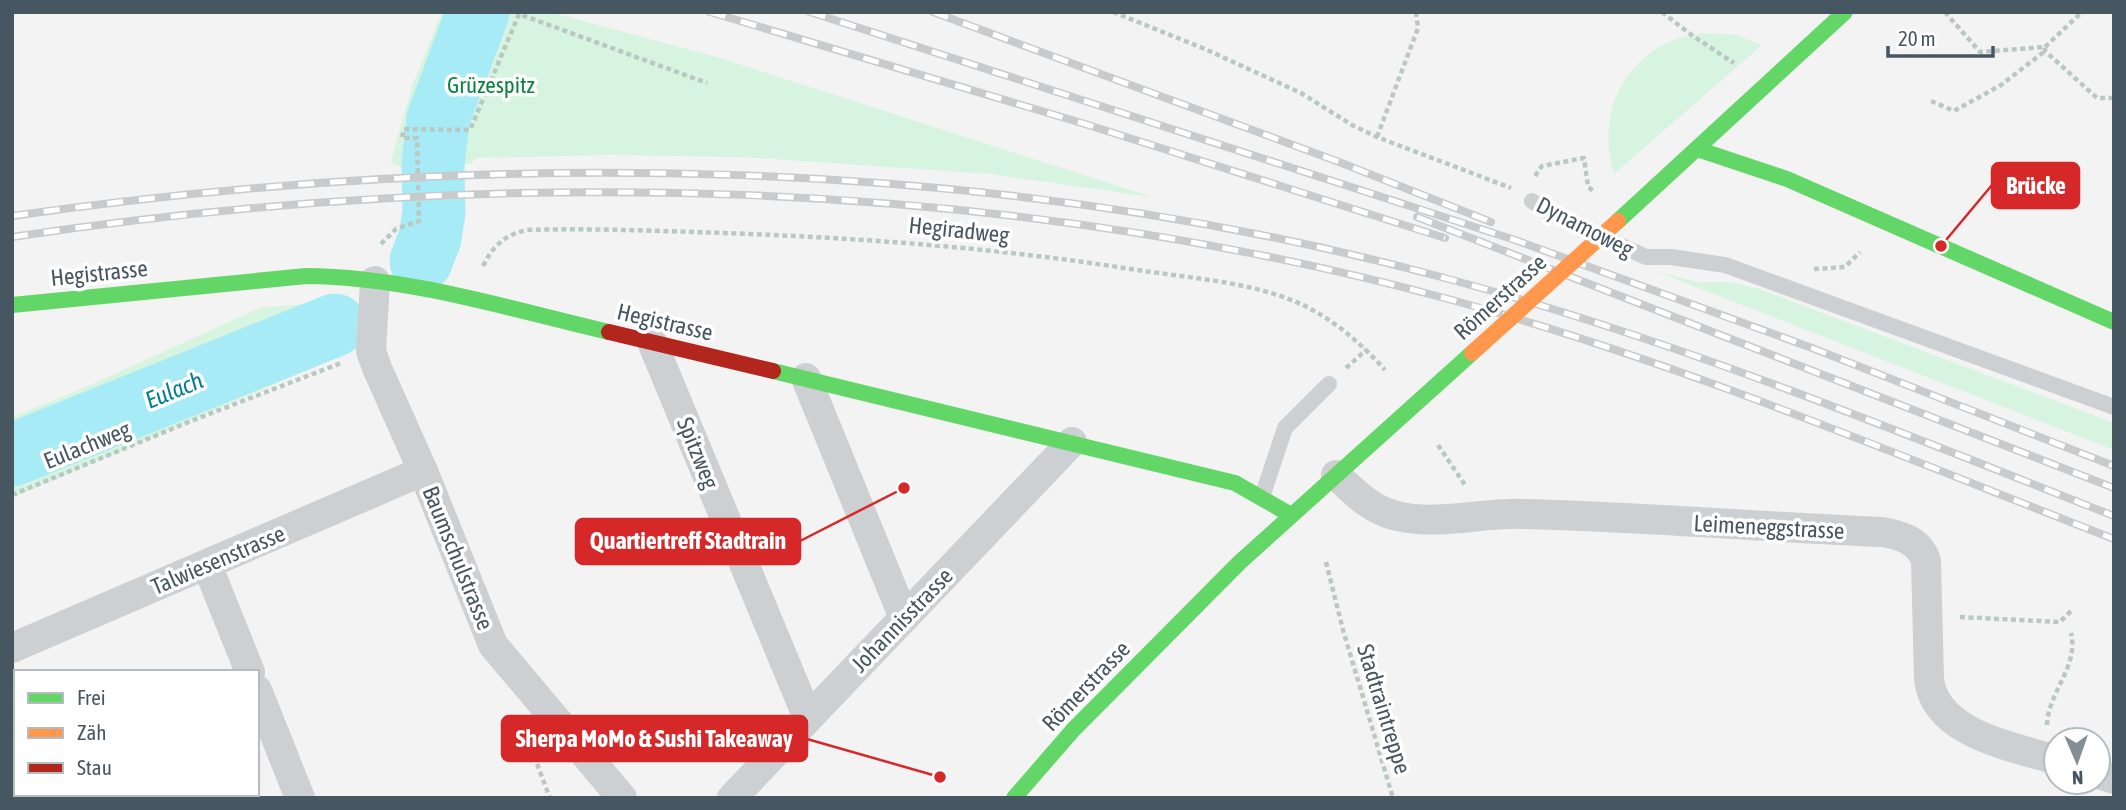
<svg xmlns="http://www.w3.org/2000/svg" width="2126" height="810" font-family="'Asap Condensed',sans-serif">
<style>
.green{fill:#d6f4df}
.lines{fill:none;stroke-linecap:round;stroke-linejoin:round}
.river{stroke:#a7ebf6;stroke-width:63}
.path{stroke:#bac8c3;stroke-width:4.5;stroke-dasharray:5 3.5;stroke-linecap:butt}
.lane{stroke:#cdd0d2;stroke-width:16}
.street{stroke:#cdd0d2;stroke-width:30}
.fast{stroke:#63d668;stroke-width:16}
.jam{stroke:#b3261e;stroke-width:16}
.rail-casing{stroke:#c8cacc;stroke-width:8}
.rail{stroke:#fff;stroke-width:5;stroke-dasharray:16;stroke-linecap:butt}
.slow-bridge{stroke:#ff974d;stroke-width:16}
.labels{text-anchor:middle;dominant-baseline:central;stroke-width:7;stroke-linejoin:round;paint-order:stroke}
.park-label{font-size:23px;fill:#0c8340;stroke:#fff}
.street-label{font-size:23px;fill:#475762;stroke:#fff}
.water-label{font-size:24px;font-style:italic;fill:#047e92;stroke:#fff}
.leader{fill:none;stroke:#d62828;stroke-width:2.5}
.callout-dot{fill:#d62828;stroke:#fff;stroke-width:2.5}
.callout{fill:#d62828;stroke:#d62828;stroke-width:2.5}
.callout-label{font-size:24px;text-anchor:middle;font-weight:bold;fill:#fff}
</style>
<rect width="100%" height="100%" fill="#f4f3f3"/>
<g class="green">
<path d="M442 12H550L720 58 1152 197 990 174 744 157 609 155 476 158 471 164 396 166 391 161 412 86Z"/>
<path d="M1703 33 1733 34 1762 45 1614 174C1598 119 1618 65 1671 41 1681 37 1692 36 1703 33Z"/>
<path d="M1655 271 1696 282H1730L1759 289 2114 423V450Z"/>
<path d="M330 303 347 345 342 355 12 498V417L79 390 262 307Z"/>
</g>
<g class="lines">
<g class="river">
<path d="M421 261 430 238 434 212 433 165 438 119 478 12"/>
<path d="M12 455 335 325"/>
</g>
<g class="path">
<path d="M1113 12 1205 49 1301 93 1352 125 1377 137 1511 188"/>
<path d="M1662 12 1693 36 1734 63"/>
<path d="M1945 12 1980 52 2045 47V51L2097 98H2114"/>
<path d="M2045 47 2082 12"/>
<path d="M1931 101 1954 111 2001 85 2045 51"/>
<path d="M1377 137 1418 28 1416 12"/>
<path d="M1535 176 1542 166 1584 158 1588 187 1595 192"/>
<path d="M381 244 396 229 419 221 417 138H402L404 129 470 130 519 14 707 83"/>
<path d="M483 266C493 246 505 234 528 230 593 228 659 231 724 233 863 238 1000 248 1137 270 1190 278 1254 282 1303 305 1334 320 1362 344 1385 370"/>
<path d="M1814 269 1845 267 1860 252"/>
<path d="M1346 368 1366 350"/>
<path d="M1438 445 1465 485"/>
<path d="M12 495 191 421 341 363"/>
<path d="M1326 562 1343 630 1393 798"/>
<path d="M1960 617 2060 622 2072 610"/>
<path d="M2047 725C2048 692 2079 667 2071 633"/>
<path d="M528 740 550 798"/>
</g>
<g class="lane">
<path d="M1532 201 1552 214 1646 257H1671L1725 265 2114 407"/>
<path d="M1262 497 1285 428 1329 384"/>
</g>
<g class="street">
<path d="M375 281 371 351 377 368 423 471 493 645 622 798"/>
<path d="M652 342 808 718"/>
<path d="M806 378 904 618"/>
<path d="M1336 475C1355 493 1371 510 1397 516 1439 526 1482 512 1525 514 1644 517 1763 527 1882 532 1901 535 1920 541 1926 561L1929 679C1935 734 2012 746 2056 760"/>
<path d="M207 565 250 672"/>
<path d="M12 648 423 471"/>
<path d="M257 690 300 798"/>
<path d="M12 698 16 706"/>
<path d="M2098 774 2114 779"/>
<path d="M53 794 54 798"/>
<path d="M732 798 1072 442"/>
</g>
<g class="fast">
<path d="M1697 149 1787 179 2114 322"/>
<path d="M1618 221 1845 12"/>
<path d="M12 305 306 276C409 277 510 309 609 332"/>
<path d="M773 371 1235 483 1291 515"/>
<path d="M1014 798 1073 730 1240 562 1472 353"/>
</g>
<path class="jam" d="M609 332 773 371"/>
<defs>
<g id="rail">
<path d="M710 12 1085 124 1445 238"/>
<path d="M810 12 1518 241 1812 348 2114 466"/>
<path d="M933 12 1339 162 1491 222"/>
<path d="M12 216C482 149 981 153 1441 277 1671 338 1892 429 2114 516"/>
<path d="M1417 217 2114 488"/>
<path d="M12 237C488 166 986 174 1452 300 1679 362 1895 454 2114 539"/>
</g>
</defs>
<use href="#rail" class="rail-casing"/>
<use href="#rail" class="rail"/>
<path class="slow-bridge" d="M1472 353 1618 221"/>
</g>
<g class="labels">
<g class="park-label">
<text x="491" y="85">Grüzespitz</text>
</g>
<g class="street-label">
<text transform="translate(1585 227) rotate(27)">Dynamoweg</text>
<text transform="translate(959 230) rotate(6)">Hegiradweg</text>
<text transform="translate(99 273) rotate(-6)">Hegistrasse</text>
<text transform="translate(1500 297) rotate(-42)">Römerstrasse</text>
<text transform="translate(665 322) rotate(13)">Hegistrasse</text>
<text transform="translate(87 445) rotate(-22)">Eulachweg</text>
<text transform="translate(698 453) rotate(68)">Spitzweg</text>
<text transform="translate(1769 527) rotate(3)">Leimeneggstrasse</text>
<text transform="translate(458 558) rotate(68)">Baumschulstrasse</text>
<text transform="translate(218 560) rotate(-23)">Talwiesenstrasse</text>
<text transform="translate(902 620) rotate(-46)">Johannisstrasse</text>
<text transform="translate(1086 686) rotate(-46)">Römerstrasse</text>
<text transform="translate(1384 709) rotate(73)">Stadtraintreppe</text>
</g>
<g class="water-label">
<text transform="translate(174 390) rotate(-22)">Eulach</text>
</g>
</g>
<path class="leader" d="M1941 246L1992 185M904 488L800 541M940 777L807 739"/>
<g class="callout-dot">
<circle cx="1941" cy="246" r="7"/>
<circle cx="904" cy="488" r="7"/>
<circle cx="940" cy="777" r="7"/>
</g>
<g class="callout">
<rect x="1992" y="163" width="87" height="45" rx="7"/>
<rect x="576" y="519" width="224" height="45" rx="7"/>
<rect x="502" y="716" width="305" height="45" rx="7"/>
</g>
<g class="callout-label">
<text x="2036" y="194">Brücke</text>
<text x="688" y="549">Quartiertreff Stadtrain</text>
<text x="654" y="747">Sherpa MoMo &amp; Sushi Takeaway</text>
</g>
<rect width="2126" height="810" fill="none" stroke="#475762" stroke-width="28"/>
<rect x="14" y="670" width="245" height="126" fill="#ffffff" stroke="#b5bcc0" stroke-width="2"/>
<rect x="28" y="693" width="35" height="10" fill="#63d668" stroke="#b5bcc0" stroke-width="2"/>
<text x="77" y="705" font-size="21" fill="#475762">Frei</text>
<rect x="28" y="728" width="35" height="10" fill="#ff974d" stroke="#b5bcc0" stroke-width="2"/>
<text x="77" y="740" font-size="21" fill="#475762">Zäh</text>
<rect x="28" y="763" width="35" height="10" fill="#b3261e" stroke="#b5bcc0" stroke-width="2"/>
<text x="77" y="775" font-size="21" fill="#475762">Stau</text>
<g transform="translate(2077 761) rotate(178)"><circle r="33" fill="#ffffff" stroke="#b5bcc0" stroke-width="2"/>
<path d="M0-5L12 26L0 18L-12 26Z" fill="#848e95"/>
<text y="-10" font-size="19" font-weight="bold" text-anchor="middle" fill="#475762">N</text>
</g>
<path d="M1888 46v10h105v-10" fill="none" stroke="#475762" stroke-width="3.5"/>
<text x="1898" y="46" font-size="21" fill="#475762" stroke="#ffffff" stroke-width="5" paint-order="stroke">20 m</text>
</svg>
